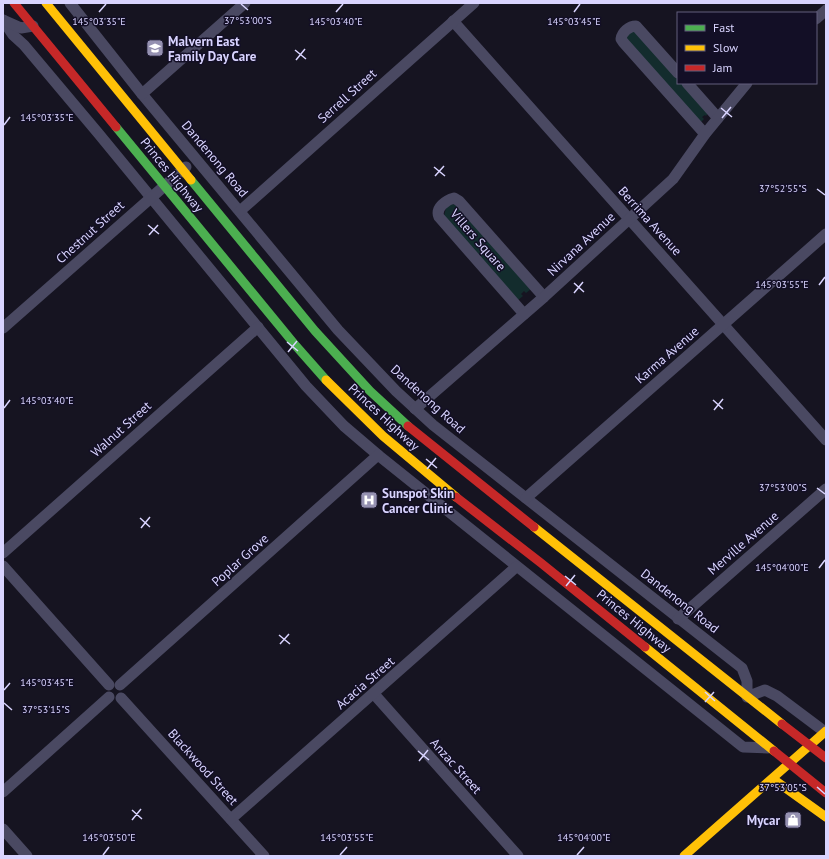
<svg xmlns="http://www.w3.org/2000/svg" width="829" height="859" font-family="'PT Sans',sans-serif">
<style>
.green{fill:#132c2d}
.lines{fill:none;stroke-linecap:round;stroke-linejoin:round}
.street{stroke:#4a4962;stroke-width:11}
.fast{stroke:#4caf50;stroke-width:9}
.slow{stroke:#ffc107;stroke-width:9}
.jam{stroke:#c62828;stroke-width:9}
.ticks{fill:none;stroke:#d9d4ff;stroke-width:1.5}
.labels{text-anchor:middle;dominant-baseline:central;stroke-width:3;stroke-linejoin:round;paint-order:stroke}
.poi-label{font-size:13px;font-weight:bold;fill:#d9d4ff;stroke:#130f26;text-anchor:start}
.street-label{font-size:13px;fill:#d9d4ff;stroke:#130f26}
.ticks-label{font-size:10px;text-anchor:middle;fill:#d9d4ff;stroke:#130f26;stroke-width:3;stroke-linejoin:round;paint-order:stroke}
</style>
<rect width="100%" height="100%" fill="#161421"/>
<g class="green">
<path d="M631 30 638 33 678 79V83H682L708 113 706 116 705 115 702 117 704 119 700 123 627 41 626 35Z"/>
<path d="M452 204 456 205 531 289 526 293 524 291 521 294 523 296 517 301 444 216 446 208Z"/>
</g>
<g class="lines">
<g class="street">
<path d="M70 3 142 94 338 330 396 391 433 425 742 668 747 681V697L765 690 777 696 825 732"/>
<path d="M816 19 826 10"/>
<path d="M3 20 13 35 24 45 98 133 306 386 344 426 378 455 743 747 768 748"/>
<path d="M3 20 21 28 33 26"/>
<path d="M453 21 826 440"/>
<path d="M678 73 636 26C629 26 622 32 621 39L623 42 705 134"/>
<path d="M687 83 718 118"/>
<path d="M142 94 245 3"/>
<path d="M240 211 474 3"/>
<path d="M524 314 439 217C435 208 446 200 454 198L459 201 544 297"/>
<path d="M3 328 186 167"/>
<path d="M415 409 544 297 673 179 705 134 747 83"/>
<path d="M526 498 826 234"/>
<path d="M3 553 258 327"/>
<path d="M3 566 109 685"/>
<path d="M678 619 826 489"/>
<path d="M120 685 378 455"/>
<path d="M374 694 518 856"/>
<path d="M121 698 264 856"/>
<path d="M3 792 109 697"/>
<path d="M231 819 516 567"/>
<path d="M3 829 27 856"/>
</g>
<g class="fast">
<path d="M116 127 296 346 326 380"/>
<path d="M191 180 315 331 370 391 408 426"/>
</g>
<g class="slow">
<path d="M46 3 191 180"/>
<path d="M326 380 383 436 456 497"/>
<path d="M534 527 782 724"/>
<path d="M645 647 774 751"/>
<path d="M773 779 826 817"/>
<path d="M684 856 826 731"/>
</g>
<g class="jam">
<path d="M14 3 116 127"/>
<path d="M408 426 534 527"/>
<path d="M456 497 541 563 645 647"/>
<path d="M782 724 826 758"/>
<path d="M774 751 826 793"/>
</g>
</g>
<path class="ticks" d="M241 4 248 10M99 12 106 4M336 12 343 4M574 12 580 4M295 50 306 59M296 60 305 49M721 108 732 117M722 118 731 107M4 125 10 117M434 167 445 176M435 176 444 166M817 189 825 195M148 225 159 234M149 235 158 225M574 283 584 292M819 285 825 277M574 293 583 282M287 342 298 351M288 352 297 341M713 400 723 409M4 408 10 400M714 410 723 399M426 459 437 468M427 469 436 458M817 488 825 494M140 518 150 527M141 528 150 517M819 568 825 560M565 576 576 585M566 586 575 575M279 635 290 644M280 644 289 634M4 690 10 683M705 692 715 701M705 702 714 692M4 703 12 710M418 751 429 760M419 761 428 750M817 787 825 794M132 810 142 819M132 820 141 809M103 855 109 847M340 855 347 847M577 855 584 847"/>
<defs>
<symbol id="school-square" viewBox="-11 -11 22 22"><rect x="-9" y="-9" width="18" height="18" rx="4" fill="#9591b1" stroke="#130f26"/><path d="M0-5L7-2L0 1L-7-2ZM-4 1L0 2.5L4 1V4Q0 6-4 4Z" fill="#fff"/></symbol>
<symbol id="hospital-square" viewBox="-11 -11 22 22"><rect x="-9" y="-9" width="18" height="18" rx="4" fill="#9591b1" stroke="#130f26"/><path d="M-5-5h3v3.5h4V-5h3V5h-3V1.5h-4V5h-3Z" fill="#fff"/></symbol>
<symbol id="shop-square" viewBox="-11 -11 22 22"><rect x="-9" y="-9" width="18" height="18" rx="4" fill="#9591b1" stroke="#130f26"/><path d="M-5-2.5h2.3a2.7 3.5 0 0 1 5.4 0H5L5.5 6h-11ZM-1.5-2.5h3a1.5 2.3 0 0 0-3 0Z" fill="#fff"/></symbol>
</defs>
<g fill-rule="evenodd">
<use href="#school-square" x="145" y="38" width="20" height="20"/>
<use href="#hospital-square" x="359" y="490" width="20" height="20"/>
<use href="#shop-square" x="783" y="810" width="20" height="20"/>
</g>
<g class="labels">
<g class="poi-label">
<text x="168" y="41">Malvern East<tspan x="168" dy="15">Family Day Care</tspan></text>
<text x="382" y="493">Sunspot Skin<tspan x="382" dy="15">Cancer Clinic</tspan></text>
<text x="780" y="820" text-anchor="end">Mycar</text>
</g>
<g class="street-label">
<text transform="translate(347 96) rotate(-42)">Serrell Street</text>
<text transform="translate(215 159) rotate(50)">Dandenong Road</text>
<text transform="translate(172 175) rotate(51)">Princes Highway</text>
<text transform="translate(650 221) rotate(48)">Berrima Avenue</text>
<text transform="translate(90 232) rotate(-42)">Chestnut Street</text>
<text transform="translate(478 240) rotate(49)">Villers Square</text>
<text transform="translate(581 244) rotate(-43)">Nirvana Avenue</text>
<text transform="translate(667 355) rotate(-41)">Karma Avenue</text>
<text transform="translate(428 399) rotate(42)">Dandenong Road</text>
<text transform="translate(384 417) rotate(43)">Princes Highway</text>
<text transform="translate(121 429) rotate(-42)">Walnut Street</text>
<text transform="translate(743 543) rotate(-41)">Merville Avenue</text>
<text transform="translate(240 560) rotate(-42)">Poplar Grove</text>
<text transform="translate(680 601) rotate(38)">Dandenong Road</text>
<text transform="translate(634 621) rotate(39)">Princes Highway</text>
<text transform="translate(365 683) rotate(-41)">Acacia Street</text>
<text transform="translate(456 766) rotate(48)">Anzac Street</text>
<text transform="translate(203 767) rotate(48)">Blackwood Street</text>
</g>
</g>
<g class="ticks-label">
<text x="248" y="24">37°53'00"S</text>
<text x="99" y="25">145°03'35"E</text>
<text x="336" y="25">145°03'40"E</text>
<text x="574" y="25">145°03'45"E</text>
<text x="47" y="121">145°03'35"E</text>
<text x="783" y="192">37°52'55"S</text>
<text x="782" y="288">145°03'55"E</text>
<text x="47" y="404">145°03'40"E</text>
<text x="783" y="491">37°53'00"S</text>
<text x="782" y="571">145°04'00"E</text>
<text x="47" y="686">145°03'45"E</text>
<text x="46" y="713">37°53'15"S</text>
<text x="783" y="791">37°53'05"S</text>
<text x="109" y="841">145°03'50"E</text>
<text x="347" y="841">145°03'55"E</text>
<text x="584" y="841">145°04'00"E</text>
</g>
<rect width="829" height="859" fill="none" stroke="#d9d4ff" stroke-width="8"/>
<rect x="677" y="12" width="140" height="72" fill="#130f26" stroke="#625e7d"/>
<rect x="685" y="25" width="20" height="6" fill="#4caf50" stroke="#625e7d"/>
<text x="713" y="32" font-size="12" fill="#d9d4ff">Fast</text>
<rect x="685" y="45" width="20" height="6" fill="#ffc107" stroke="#625e7d"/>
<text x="713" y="52" font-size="12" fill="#d9d4ff">Slow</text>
<rect x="685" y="65" width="20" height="6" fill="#c62828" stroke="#625e7d"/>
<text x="713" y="72" font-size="12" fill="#d9d4ff">Jam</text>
</svg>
